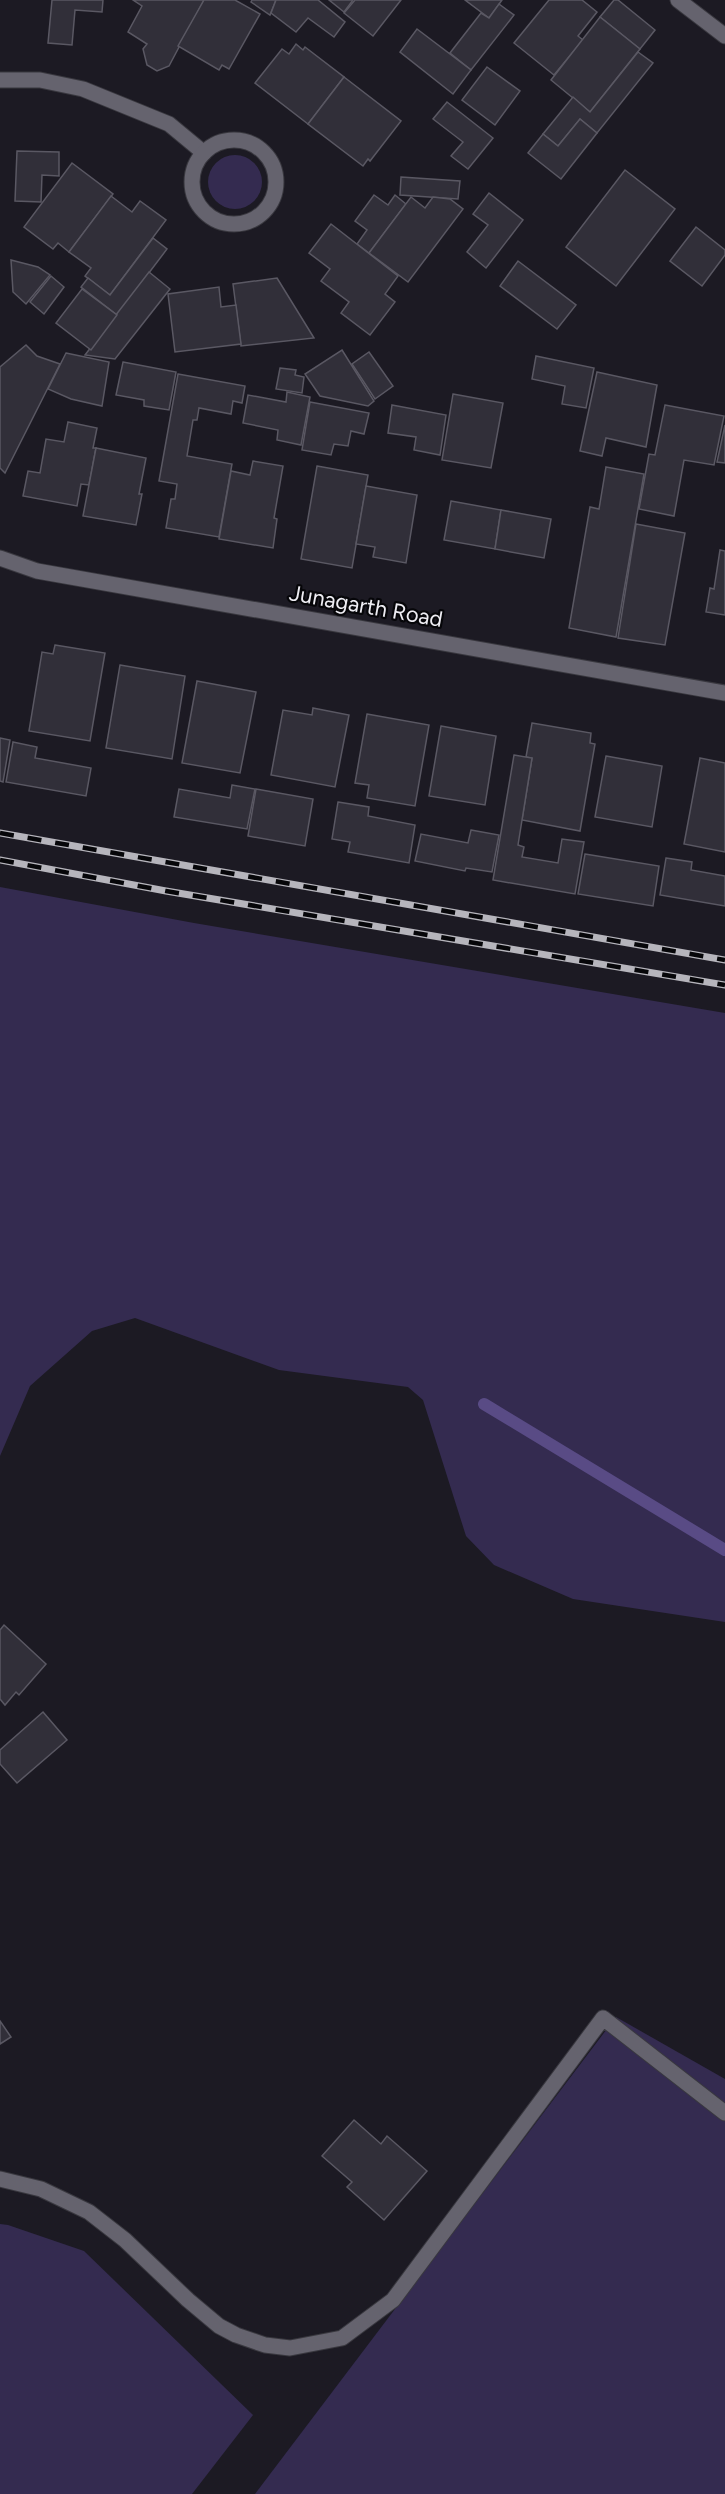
<svg xmlns="http://www.w3.org/2000/svg" width="725" height="2494" font-family="Figtree,sans-serif">
<style>
.green{fill:#342b50}
.lines{fill:none;stroke-linecap:round;stroke-linejoin:round}
.stream{stroke:#594b85;stroke-width:12}
.building{fill:#312f39;stroke:#5a5863;stroke-width:1.5}
.lane-casing{stroke:#39383f;stroke-width:17}
.street-casing{stroke:#39383f;stroke-width:17}
.lane{stroke:#65636e;stroke-width:15}
.street{stroke:#65636e;stroke-width:15}
.rail-casing{stroke:#b6b5bc;stroke-width:7}
.rail{stroke:#060609;stroke-width:4.5;stroke-dasharray:14;stroke-linecap:butt}
.labels{text-anchor:middle;dominant-baseline:central;stroke-width:4.5;stroke-linejoin:round;paint-order:stroke}
.street-label{font-size:22px;fill:#eeedf3;stroke:#060609}
</style>
<rect width="100%" height="100%" fill="#1c1a23"/>
<g class="green">
<circle cx="235" cy="182" r="27"/>
<path d="M0 887 194 923 725 1013V1622L573 1599 494 1565 466 1536 423 1400 408 1387 279 1370 135 1318 92 1331 30 1386 0 1456Z"/>
<path d="M616 2017 725 2079V2494H255Z"/>
<path d="M0 2224 8 2225 84 2251 253 2415 192 2494H0Z"/>
</g>
<g class="lines">
<path class="stream" d="M484 1404 725 1550"/>
</g>
<g class="building">
<path d="M52 0H103L102 12 75 10 72 45 48 43Z"/>
<path d="M133 0H204L169 66 157 71 147 65 143 49 147 44 128 32 142 6Z"/>
<path d="M204 0H235L260 14 229 69 222 65 219 70 178 46Z"/>
<path d="M252 0H276L270 15 251 2Z"/>
<path d="M276 0H318L345 22 334 37 308 18 296 32 271 13Z"/>
<path d="M329 0H353L344 12Z"/>
<path d="M355 0H401L373 36 344 13Z"/>
<path d="M465 0H502L489 18Z"/>
<path d="M549 0H582L597 12 578 36 583 40 554 75 514 43Z"/>
<path d="M614 0H618L655 30 640 49 600 17Z"/>
<path d="M499 4 514 15 471 70 450 53 481 13 489 18Z"/>
<path d="M600 17 640 49 590 112 551 80Z"/>
<path d="M417 29 471 70 453 94 400 52Z"/>
<path d="M296 44 303 50 305 47 344 77 308 124 255 83 282 49 289 54Z"/>
<path d="M638 52 653 63 597 133 580 119 558 146 543 134 573 97 590 112Z"/>
<path d="M487 67 520 91 495 125 462 100Z"/>
<path d="M344 77 401 121 370 161 368 159 363 166 308 124Z"/>
<path d="M447 102 493 138 468 169 451 156 463 142 433 119Z"/>
<path d="M580 119 597 133 561 179 528 153 543 134 558 146Z"/>
<path d="M17 151 59 152V176L42 175 41 202 15 201Z"/>
<path d="M72 163 113 194 69 252 58 243 53 249 24 227Z"/>
<path d="M625 170 675 209 616 286 566 247Z"/>
<path d="M401 177 460 181 458 199 400 195Z"/>
<path d="M489 193 523 220 486 268 467 252 488 225 473 214Z"/>
<path d="M374 195 388 205 395 195 406 204 369 253 357 244 367 230 355 221Z"/>
<path d="M111 196 132 212 140 201 166 220 110 295 85 276 91 268 69 252Z"/>
<path d="M411 197 425 208 433 197 450 199 463 209 408 282 369 253Z"/>
<path d="M331 224 398 276 385 294 395 302 370 335 341 313 349 302 321 281 330 269 309 253Z"/>
<path d="M696 227 725 250V255L702 286 670 261Z"/>
<path d="M153 238 167 249 117 315 81 287 88 278 110 295Z"/>
<path d="M11 260 38 267 50 275 26 304 13 292Z"/>
<path d="M518 261 576 305 557 329 500 286Z"/>
<path d="M149 272 170 289 115 359 85 355Z"/>
<path d="M51 276 64 287 44 314 30 302Z"/>
<path d="M277 278 314 338 241 346 233 284Z"/>
<path d="M219 287 221 307 236 305 241 344 175 352 168 294Z"/>
<path d="M82 289 117 315 91 350 56 323Z"/>
<path d="M26 345 37 356 60 364 5 473 0 468V367Z"/>
<path d="M342 350 374 401 368 406 320 396 305 374Z"/>
<path d="M369 352 393 386 375 399 352 364Z"/>
<path d="M66 353 109 362 102 406 71 399 48 389Z"/>
<path d="M536 356 594 368 586 408 562 404 565 386 532 379Z"/>
<path d="M123 362 176 372 169 410 144 406V400L116 395Z"/>
<path d="M280 368 296 370 295 375 304 377 302 393 276 389Z"/>
<path d="M597 372 657 385 646 447 606 438 602 456 580 451Z"/>
<path d="M178 374 245 386 242 403 233 401 231 414 199 408 197 420H193L187 456 232 464 219 537 166 528 171 499H175L177 484 159 481Z"/>
<path d="M287 392 310 397 301 445 277 440 278 430 243 423 248 395 286 402Z"/>
<path d="M453 394 503 403 491 468 442 460Z"/>
<path d="M310 402 369 413 364 434 351 431 348 446 334 444 331 455 302 450Z"/>
<path d="M392 405 446 415 440 455 414 450 416 437 388 433Z"/>
<path d="M665 405 724 416 714 465 684 460 674 516 639 509 649 454 655 455Z"/>
<path d="M68 422 97 428 93 448H96L89 485 81 484 77 506 23 496 28 471 40 473 46 439 64 442Z"/>
<path d="M725 425V463L717 462Z"/>
<path d="M96 448 146 458 139 494H142L136 525 83 516Z"/>
<path d="M253 461 283 466 274 518 277 519 273 548 219 539 231 471 250 475Z"/>
<path d="M317 466 368 475 352 568 301 559Z"/>
<path d="M606 467 644 474 616 637 569 628 590 507 599 509Z"/>
<path d="M366 486 417 495 406 563 373 557 375 547 356 544Z"/>
<path d="M451 501 501 510 495 549 444 540Z"/>
<path d="M501 510 551 519 544 558 495 549Z"/>
<path d="M636 524 685 533 665 645 618 638Z"/>
<path d="M720 550 725 551V615L706 612 710 588 714 589Z"/>
<path d="M55 645 105 653 90 741 29 731 42 652 53 654Z"/>
<path d="M120 665 185 676 172 759 106 748Z"/>
<path d="M197 681 256 692 240 773 182 763Z"/>
<path d="M313 708 349 715 335 787 271 775 283 710 312 715Z"/>
<path d="M367 714 429 725 415 806 367 798 369 785 355 783Z"/>
<path d="M532 723 591 733 590 743 595 744 580 831 522 820 532 758 526 757Z"/>
<path d="M441 726 496 736 485 805 429 796Z"/>
<path d="M0 738 10 740 3 782 0 781Z"/>
<path d="M13 742 37 747 35 758 91 768 86 796 6 782Z"/>
<path d="M514 755 532 758 518 845 524 847 522 857 558 863 562 839 584 842 575 894 493 880Z"/>
<path d="M606 756 662 766 652 827 595 817Z"/>
<path d="M700 758 725 763V852L684 844Z"/>
<path d="M232 785 255 789 247 829 174 817 179 789 230 798Z"/>
<path d="M256 789 313 799 305 846 248 836Z"/>
<path d="M338 802 369 807 368 816 415 825 409 863 348 852 350 842 332 839Z"/>
<path d="M471 830 499 835 492 872 466 868 465 871 415 861 421 834 468 843Z"/>
<path d="M585 854 659 866 653 906 578 894Z"/>
<path d="M666 858 692 862 691 870 725 876V906L660 895Z"/>
<path d="M4 1625 46 1664 19 1695 16 1692 5 1705 0 1699V1630Z"/>
<path d="M43 1712 67 1740 17 1783 0 1764V1750Z"/>
<path d="M0 2021 11 2037 0 2044Z"/>
<path d="M354 2120 381 2144 387 2136 427 2171 384 2220 347 2187 352 2182 322 2156Z"/>
</g>
<g class="lines">
<defs>
<path id="lane" d="M0 2179 41 2189 89 2212 125 2240 188 2300 219 2326 236 2335 265 2345 290 2348 342 2338 393 2300 603 2018 725 2113"/>
<g id="street">
<path d="M678 0 725 36"/>
<path d="M0 80H40L83 89 169 124 204 153"/>
<circle cx="234" cy="182" r="42"/>
<path d="M0 558 37 571 725 693"/>
</g>
</defs>
<use href="#lane" class="lane-casing"/>
<use href="#street" class="street-casing"/>
<use href="#lane" class="lane"/>
<use href="#street" class="street"/>
<defs>
<g id="rail">
<path d="M0 833 725 960"/>
<path d="M0 860 166 891 725 985"/>
</g>
</defs>
<use href="#rail" class="rail-casing"/>
<use href="#rail" class="rail"/>
</g>
<g class="labels">
<g class="street-label">
<text transform="translate(366 606) rotate(10)">Junagarth Road</text>
</g>
</g>
</svg>
